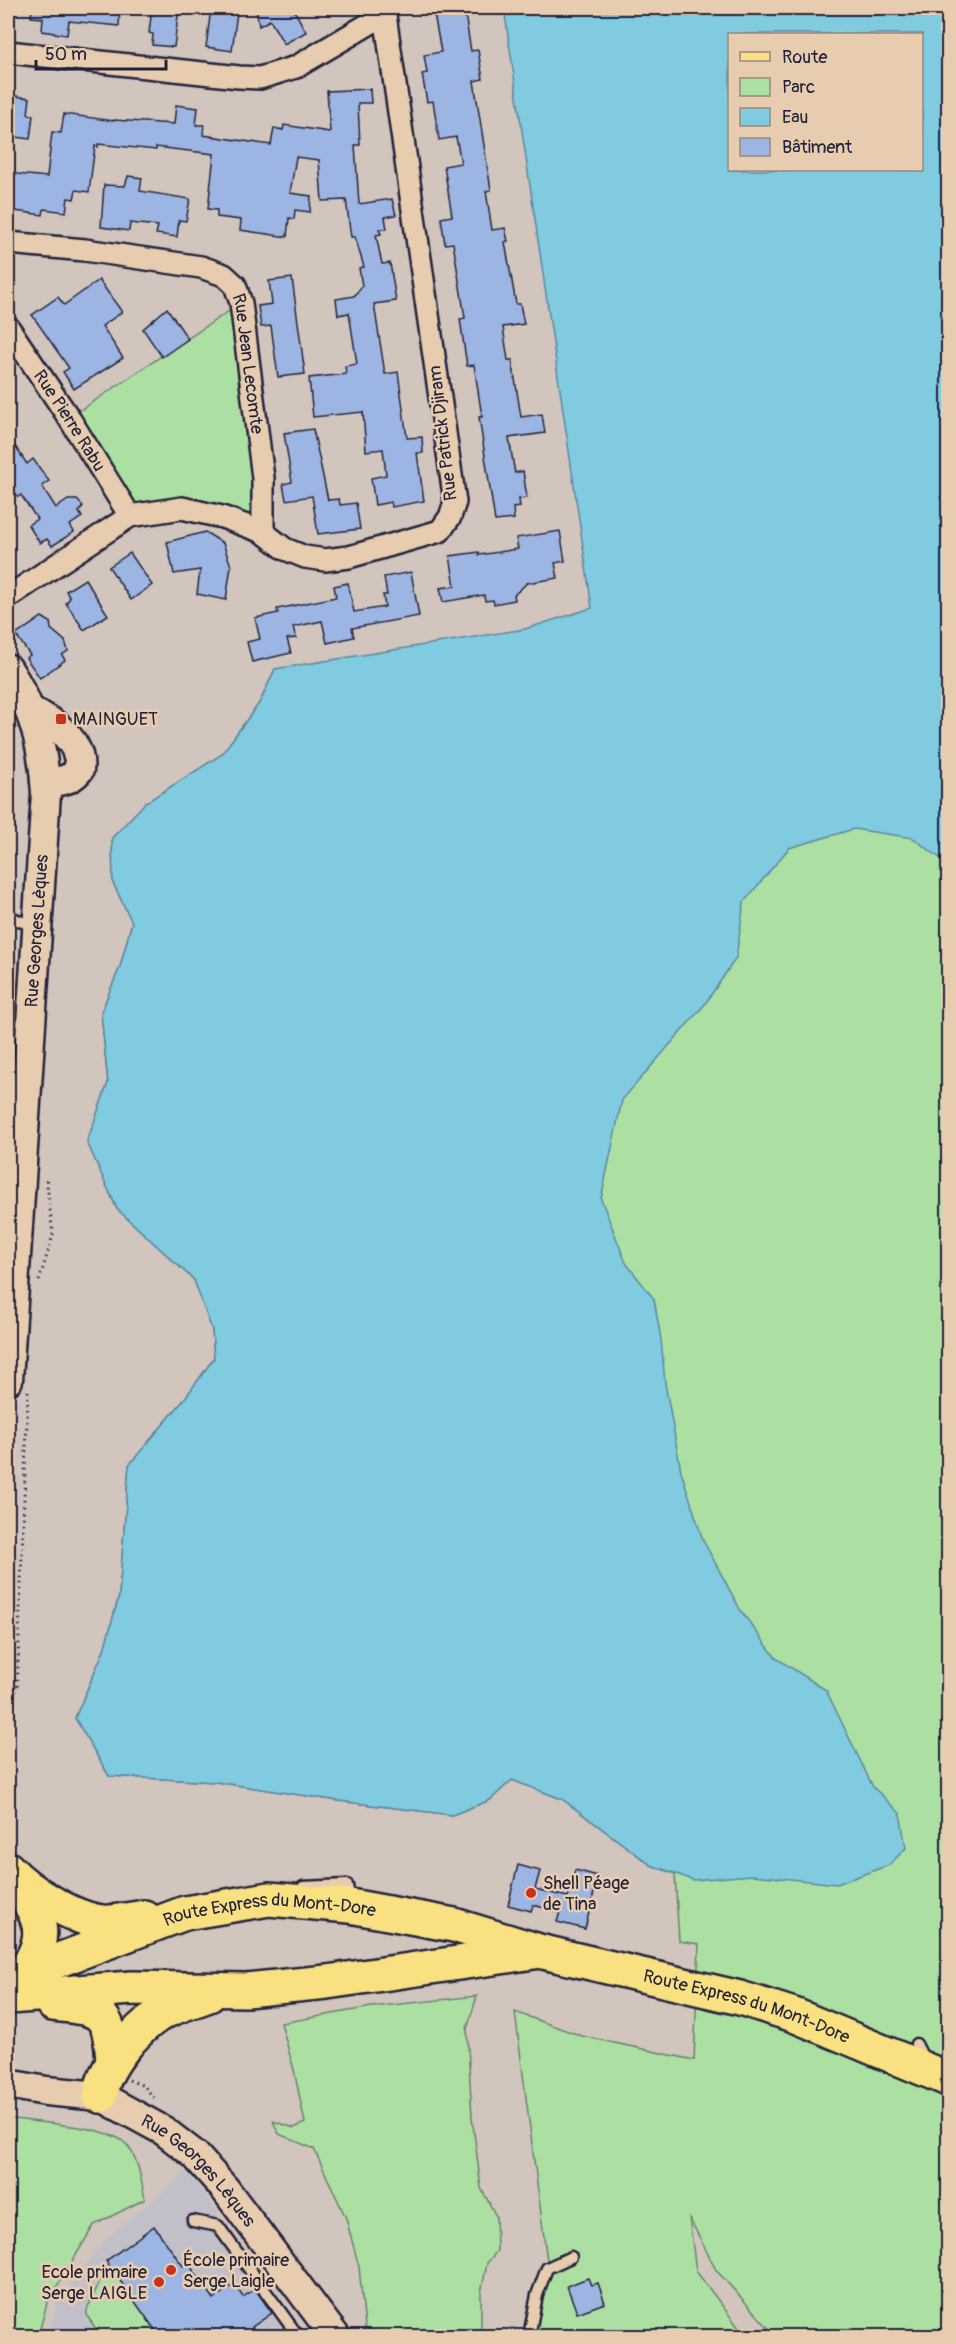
<svg xmlns="http://www.w3.org/2000/svg" width="956" height="2344" font-family="Pangolin,sans-serif">
<style>
.built{fill:#c1c0c9}
.green{fill:#ace0a2;stroke:#67816e;stroke-width:1.5}
.water{fill:#81cbe1;stroke:#5b879f;stroke-width:1.5;fill-rule:evenodd}
.building{fill:#9cb5e2;stroke:#22223b;stroke-width:1.5}
.lines{fill:none;stroke-linecap:round;stroke-linejoin:round}
.service-casing{stroke:#22223b;stroke-width:15}
.minor-casing{stroke:#22223b;stroke-width:26}
.secondary-casing{stroke:#22223b;stroke-width:33}
.primary-casing{stroke:#22223b;stroke-width:38}
.path{stroke:#22223b;stroke-width:3;stroke-dasharray:1.5 4.5;stroke-linecap:butt}
.service{stroke:#e8ccaf;stroke-width:10}
.minor{stroke:#e8ccaf;stroke-width:21}
.secondary{stroke:#e8ccaf;stroke-width:28}
.primary{stroke:#f9e181;stroke-width:33}
.poi-dot{fill:#c8321e;stroke:#e8ccaf;stroke-width:2}
.labels{text-anchor:middle;dominant-baseline:central;stroke-width:5;stroke-linejoin:round;paint-order:stroke}
.street-label{font-size:18px;fill:#22223b;stroke:#e8ccaf}
.poi-label{font-size:18px;fill:#22223b;stroke:#e8ccaf;text-anchor:start}
</style>
<rect width="100%" height="100%" fill="#d1c5be"/>
<filter id="ink" filterUnits="userSpaceOnUse"><feTurbulence type="fractalNoise" baseFrequency=".0167" numOctaves="2"/><feDisplacementMap in="SourceGraphic" scale="12" xChannelSelector="R" yChannelSelector="G"/><feConvolveMatrix kernelMatrix="1 2 1 2 8 2 1 2 1" color-interpolation-filters="sRGB"/></filter>
<g filter="url(#ink)">
<path class="built" d="M187 2171 308 2336H48L58 2301 106 2239Z"/>
<g class="green">
<path d="M241 303 263 532 222 517 130 516 69 418Z"/>
<path d="M275 669 948 722V2336H776L716 2270 689 2217 696 2271 745 2336H534L549 2276 515 2012 582 2036 694 2060 699 1944 679 1941 675 1874 651 1865 562 1799 512 1780 490 1800 452 1815 339 1801 216 1782 109 1776 75 1718 104 1650 119 1596 129 1465 183 1401 214 1358 212 1330 194 1280 117 1209 87 1142 108 1083 101 1012 120 967 132 922 113 883 112 838 145 803 221 755 260 702Z"/>
<path d="M477 1996 467 2029 472 2117 481 2188 496 2216 497 2251 487 2263 481 2293V2336H465L457 2330 428 2336H377L365 2327 359 2267 346 2218 314 2149 279 2134 273 2121 294 2128 305 2123 294 2070 281 2023 372 2007Z"/>
<path d="M8 2118C35 2123 106 2125 125 2143 139 2157 141 2181 145 2199L94 2225 47 2303 38 2336H8Z"/>
<path d="M108 2263 160 2336H101L87 2316V2310Z"/>
</g>
<path class="water" d="M504 8H948V864L913 838 854 829 789 848 744 902 736 958 705 1004 622 1100 601 1199 626 1263 654 1299 661 1339 665 1383 681 1471 703 1540 741 1611 776 1658 826 1690 873 1787 900 1813 906 1848 889 1865 837 1884 752 1875 693 1880 651 1865 562 1799 512 1780 490 1800 452 1815 339 1801 216 1782 109 1776 75 1718 104 1650 119 1596 129 1465 183 1401 214 1358 212 1330 194 1280 117 1209 87 1142 108 1083 101 1012 120 967 132 922 113 883 112 838 145 803 221 755 260 702 275 669 525 629 592 608ZM922 34V170H730V34Z"/>
<g class="building">
<path d="M32 8H120L119 26 69 21 67 35 42 31 43 18 31 17Z"/>
<path d="M152 8H179L174 47 152 45 153 34 149 33Z"/>
<path d="M211 8 237 12 232 51 206 47Z"/>
<path d="M256 8H293L306 32 284 44 270 20 259 26Z"/>
<path d="M433 8H464L471 51 478 50 483 79 474 81 491 190 486 191 492 230 505 228 508 241 505 242 516 304H520L524 324 503 327 508 360H512L521 417 542 414 545 433 509 438 514 468 515 473 523 471 527 498 519 499 520 507 513 508 514 519 495 521 479 417H482L474 365 467 366 460 319 465 318 453 243 445 244 441 218 452 216 444 166 461 163 456 137 439 140 433 101 427 102 422 74 427 73 424 55 441 52Z"/>
<path d="M370 89 371 103H358L360 145H355L359 204 392 199 396 215 385 217 387 229H379L381 234 376 235 382 264 390 263 396 301 374 304 385 374 398 372 407 438 422 437 423 453H417L424 501 392 507 391 502 375 505 371 478 386 475 383 449 366 451 363 412 313 417 309 378 346 374 345 366 357 364 349 313 338 315 336 299 354 296 362 286 359 268 364 267 355 237H351L346 200 322 201 319 160 296 157 290 193 311 196 310 212 295 210 294 219 289 218 287 237 240 230 241 220 217 217V210L208 209 214 154 156 147V150L98 144V147L95 146 89 192 76 190 74 199 68 198 66 212 44 209 43 215 8 210V173L47 177 52 132 61 133 64 114 114 121V120L174 124 176 105 198 108 196 125H204L203 135 271 145 274 128 283 130 284 125 330 132 327 91Z"/>
<path d="M8 95 30 98 28 114 33 115 30 139 8 136Z"/>
<path d="M128 176 142 178 140 191 190 199 186 221 179 220 177 237 156 234 158 226 130 223 129 231 101 227 104 185 125 186Z"/>
<path d="M292 278 305 374 278 377 271 326 261 327 258 306 272 304 269 281Z"/>
<path d="M99 280 122 312 102 326 123 358 74 389 63 372 69 368 32 315 58 297 64 305Z"/>
<path d="M167 308 188 339 162 357 143 329Z"/>
<path d="M313 429 328 500 339 499 340 505 356 503 360 529 318 534 312 496 286 500 283 484 292 482 284 433Z"/>
<path d="M8 436 27 464 33 459 49 481 42 486 56 508 68 500H77L83 506 79 512 82 517 70 525 74 532 52 546 47 539 40 543 28 525 37 519 21 495 18 497 8 482Z"/>
<path d="M560 531 565 561 555 563 558 578 527 583 514 595 515 600 494 604 493 600 485 601 484 595 443 602 440 588 455 586 450 556 479 552V555L518 549 516 538Z"/>
<path d="M205 532 223 543 231 566 226 600 197 594 200 570 174 574 167 542Z"/>
<path d="M130 553 152 585 131 600 109 567Z"/>
<path d="M411 572 419 616 352 628 354 637 327 643 322 621 293 627 296 638 287 639 291 653 252 662 247 642 260 639 255 618 278 613 277 609 336 597 334 586 348 583 354 612 385 607 383 595H387L384 577Z"/>
<path d="M85 579 108 615 84 630 66 603 70 598 66 591Z"/>
<path d="M42 617 50 622 51 629 65 641 68 651 62 655 65 660 40 678 26 658 30 655 16 635Z"/>
<path d="M518 1865 540 1871 535 1889 568 1897 575 1870 598 1876 585 1929 557 1922 560 1912 533 1905 531 1911 508 1905Z"/>
<path d="M154 2226 183 2266 188 2263 214 2299 234 2284 243 2297 255 2289 272 2313 252 2327 259 2337H160L106 2261Z"/>
<path d="M588 2278 591 2285 598 2283 605 2303 577 2313 567 2286Z"/>
</g>
<g class="lines">
<defs>
<g id="service">
<path d="M8 916 37 928"/>
<path d="M303 1887 347 1885 350 1903"/>
<path d="M916 2044 924 2060"/>
<path d="M193 2221 218 2226 298 2336"/>
<path d="M529 2336 537 2295 547 2268 571 2257"/>
</g>
<g id="minor">
<path d="M8 52 239 77 260 78 296 67 384 15"/>
<path id="s1" d="M8 243 85 250 201 267 224 275 235 285 241 303 263 478V532"/>
<path id="s2" d="M8 327 69 418 130 516"/>
<path d="M8 597 130 516 182 508 222 517 263 532 285 549 305 557 325 560 349 557 440 531 450 517 455 502 384 8"/>
</g>
<g id="secondary">
<path d="M8 669C34 710 43 745 46 793L8 1380"/>
<path d="M31 711C53 721 83 742 79 770 70 781 59 782 45 781"/>
<path id="s3" d="M8 2084 46 2091 100 2096 164 2131 195 2155 225 2189 335 2336"/>
</g>
<g id="primary">
<path d="M8 1869C27 1890 73 1919 102 1922 115 1923 131 1919 144 1917"/>
<path d="M18 1882C39 1920 51 1932 25 1971"/>
<path id="s4" d="M8 1979 185 1913 269 1899 350 1906 454 1925 539 1951 740 1998 794 2015 948 2079"/>
<path d="M8 1997 132 1988 246 1990 327 1982 534 1952"/>
<path d="M53 2004C100 2009 109 2009 113 2060"/>
<path d="M100 2096C103 2067 136 2029 160 2014 175 2006 193 2001 209 1995"/>
</g>
</defs>
<use href="#service" class="service-casing"/>
<use href="#minor" class="minor-casing"/>
<use href="#secondary" class="secondary-casing"/>
<use href="#primary" class="primary-casing"/>
<g class="path">
<path d="M39 1281 53 1235 46 1176"/>
<path d="M8 1701 17 1690 28 1391"/>
<path d="M129 2080 144 2086 155 2099"/>
</g>
<use href="#service" class="service"/>
<use href="#minor" class="minor"/>
<use href="#secondary" class="secondary"/>
<use href="#primary" class="primary"/>
</g>
</g>
<g class="poi-dot">
<rect x="55" y="713" width="12" height="12" rx="3"/>
<circle cx="531" cy="1893" r="6"/>
<circle cx="171" cy="2270" r="6"/>
<circle cx="159" cy="2282" r="6"/>
</g>
<g class="labels">
<g class="street-label">
<text stroke="none"><textPath href="#s1" startOffset="314">Rue Jean Lecomte</textPath></text>
<text stroke="none"><textPath href="#s2" startOffset="112">Rue Pierre Rabu</textPath></text>
<text transform="translate(443 433) rotate(-97)">Rue Patrick Djiram</text>
<text transform="translate(37 931) rotate(-86)">Rue Georges Lèques</text>
<text stroke="none"><textPath href="#s4" startOffset="274">Route Express du Mont-Dore</textPath></text>
<text stroke="none"><textPath href="#s4" startOffset="765">Route Express du Mont-Dore</textPath></text>
<text stroke="none"><textPath href="#s3" startOffset="218">Rue Georges Lèques</textPath></text>
</g>
<g class="poi-label">
<text x="73" y="719">MAINGUET</text>
<text x="543" y="1883">Shell Péage<tspan x="543" dy="21">de Tina</tspan></text>
<text x="183" y="2260">École primaire<tspan x="183" dy="21">Serge Laigle</tspan></text>
<text x="147" y="2272" text-anchor="end">Ecole primaire<tspan x="147" dy="21">Serge LAIGLE</tspan></text>
</g>
</g>
<rect width="956" height="2344" fill="none" stroke="#e8ccaf" stroke-width="30"/>
<rect x="15" y="15" width="926" height="2314" fill="none" stroke="#22223b" stroke-width="2" filter="url(#ink)"/>
<rect x="728" y="33" width="195" height="138" fill="#e8ccaf" stroke="#998881" stroke-width="1.5"/>
<rect x="740" y="52" width="30" height="9" fill="#f9e181" stroke="#998881" stroke-width="1.5"/>
<text x="782" y="63" font-size="18" fill="#22223b">Route</text>
<rect x="740" y="78" width="30" height="18" fill="#ace0a2" stroke="#998881" stroke-width="1.5"/>
<text x="782" y="93" font-size="18" fill="#22223b">Parc</text>
<rect x="740" y="108" width="30" height="18" fill="#81cbe1" stroke="#998881" stroke-width="1.5"/>
<text x="782" y="123" font-size="18" fill="#22223b">Eau</text>
<rect x="740" y="138" width="30" height="18" fill="#9cb5e2" stroke="#998881" stroke-width="1.5"/>
<text x="782" y="153" font-size="18" fill="#22223b">Bâtiment</text>
<path d="M36 60v9h130v-9" fill="none" stroke="#22223b" stroke-width="3"/>
<text x="45" y="60" font-size="18" fill="#22223b" stroke="#e8ccaf" stroke-width="4.5" paint-order="stroke">50 m</text>
</svg>
